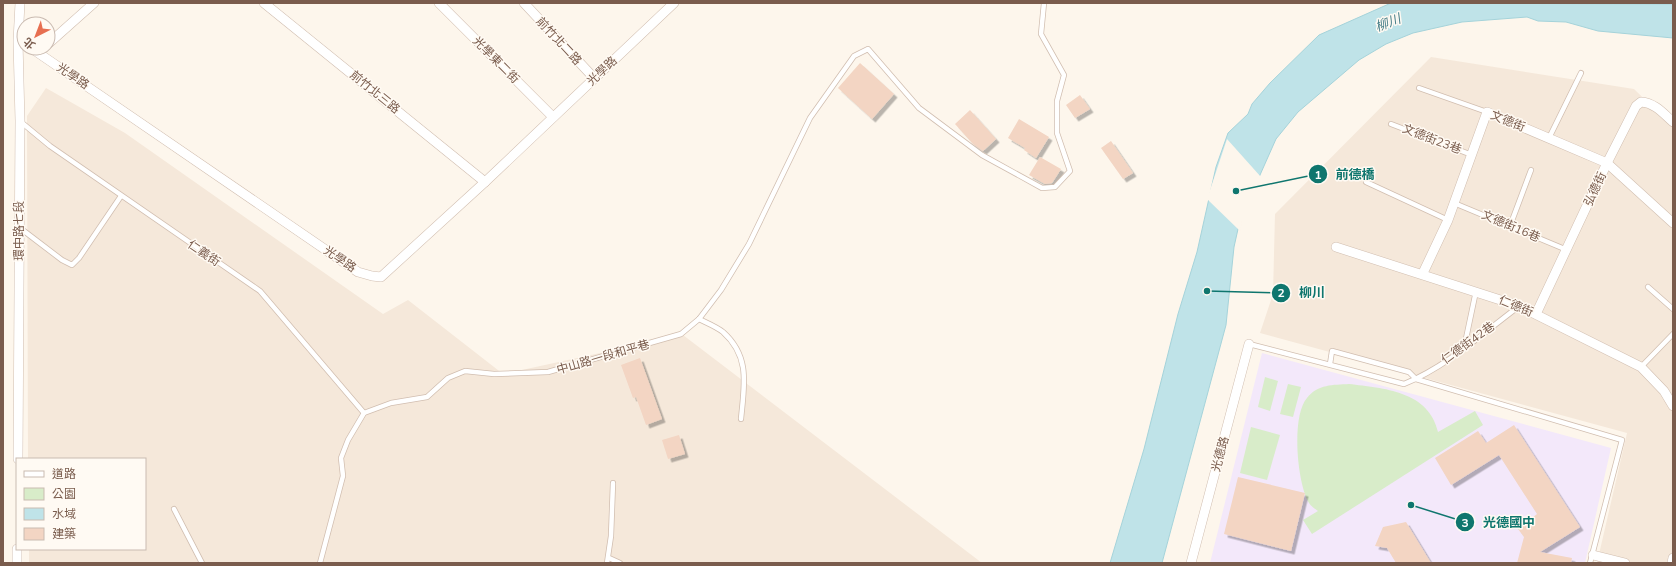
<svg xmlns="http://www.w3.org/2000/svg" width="1676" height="566" font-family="'Nunito Sans','Noto Sans TC',sans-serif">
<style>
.residential{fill:#f5e8da}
.education{fill:#f3e8fa}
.green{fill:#d8ecc9}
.water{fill:#bfe3e8;stroke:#a5d3da}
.pier{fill:#fdf6ec}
.building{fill:#f3d5c3;filter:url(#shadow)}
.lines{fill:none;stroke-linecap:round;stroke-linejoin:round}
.lane-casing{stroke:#d1beb0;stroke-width:6}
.street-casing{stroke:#d1beb0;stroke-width:10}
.lane{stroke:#fff;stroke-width:4.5}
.street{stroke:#fff;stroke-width:9}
.labels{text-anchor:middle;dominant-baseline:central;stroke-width:3;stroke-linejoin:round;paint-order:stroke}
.street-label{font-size:12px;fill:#7a5c4d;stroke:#fffaf3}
.water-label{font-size:13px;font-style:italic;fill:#437c86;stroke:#fffaf3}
.leader{fill:none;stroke:#0f766e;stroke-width:1.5}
.callout-dot{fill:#0f766e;stroke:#fffaf3;stroke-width:1.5}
.mark-label{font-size:12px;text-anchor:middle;font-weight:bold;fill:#fff}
.callout-label{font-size:13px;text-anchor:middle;font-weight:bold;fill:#0f766e;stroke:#fffaf3;stroke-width:3;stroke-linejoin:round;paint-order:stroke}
</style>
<defs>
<filter id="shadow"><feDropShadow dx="3.5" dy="3.5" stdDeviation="0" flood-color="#0004"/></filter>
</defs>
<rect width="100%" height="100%" fill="#fdf6ec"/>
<g class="residential">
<path d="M1431 57 1634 89 1673 127V563H1597L1627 433 1260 333 1273 294 1275 214Z"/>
<path d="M46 88 125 133 383 314 408 300 503 374 683 335 982 563H29V549H145V459H28L27 116Z"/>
</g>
<path class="education" d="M1262 353 1611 448 1585 563H1210Z"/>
<g class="green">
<path d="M1265 377 1278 381 1270 411 1258 407Z"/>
<path d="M1288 384 1301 387 1293 417 1280 414Z"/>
<path d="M1349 384C1383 388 1429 391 1438 432L1475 411 1483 425 1312 534 1303 520 1318 511C1315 509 1311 506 1309 503 1297 483 1291 416 1307 398 1318 384 1333 385 1349 384Z"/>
<path d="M1251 427 1280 435 1267 480 1240 473Z"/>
</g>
<path class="water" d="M1391 3 1673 4V38L1598 31 1566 22 1538 21 1527 17 1462 22 1413 33 1386 44 1359 60 1298 112 1276 139 1240 220 1234 247 1226 325 1162 563H1110L1144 449 1178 314 1197 252 1216 167 1228 133 1248 114 1252 104 1270 83 1319 35Z"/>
<path class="pier" d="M1227 139 1261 177 1242 221 1240 231 1207 199Z"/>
<g class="building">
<path d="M860 63 894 94 872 119 838 88Z"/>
<path d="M1080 95 1090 109 1075 118 1066 105Z"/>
<path d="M970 110 996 139 983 151 973 144 955 124Z"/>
<path d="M1019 119 1049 137 1036 158 1024 150 1025 148 1008 138Z"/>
<path d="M1111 141 1133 173 1123 179 1101 148Z"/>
<path d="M1040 157 1061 169 1052 183 1045 184 1029 175Z"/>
<path d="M640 358 662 419 646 425 636 397 633 398 621 365Z"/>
<path d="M1514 425 1580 527 1540 552 1572 558 1571 563H1517L1524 537 1518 529 1537 514 1499 455 1451 485 1435 458 1478 431 1486 443Z"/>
<path d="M679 435 685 454 668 459 662 440Z"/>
<path d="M1238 477 1305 493 1291 551 1224 534Z"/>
<path d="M1406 522 1431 563H1396L1387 548 1375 546 1383 527Z"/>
</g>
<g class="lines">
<defs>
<g id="lane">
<path d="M1419 88 1487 112"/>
<path d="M21 122 50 146 260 291 364 413"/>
<path d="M1391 124 1472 155"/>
<path d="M1549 138 1581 73"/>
<path d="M1366 182 1448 220"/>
<path d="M1454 203 1567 250"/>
<path d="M1510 226 1531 170"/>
<path d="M20 228 62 260 72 265 79 258 121 196"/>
<path d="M1648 287 1673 309"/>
<path d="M699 319C707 323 717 327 723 332 751 357 744 386 741 419"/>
<path d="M1249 344 1404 384C1446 367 1482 334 1518 307"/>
<path d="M1464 348 1476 291"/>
<path d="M1330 364 1332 351 1409 372 1416 379 1622 440 1590 563"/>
<path d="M1641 367 1673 334"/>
<path d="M174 509 202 563"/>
<path d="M609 558 620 563"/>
<path d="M320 563 343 476 341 458 348 440 364 413 391 403 427 397 448 378 465 371 494 374 548 372 681 334 699 319 721 290 749 244 810 118 854 56 868 49 919 108 982 155 1042 188 1055 187 1070 171 1057 133V101L1064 75 1041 34 1044 3"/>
<path d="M607 563 611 536 613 483"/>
</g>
<g id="street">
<path d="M264 3 485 182"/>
<path d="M439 3 553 117"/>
<path d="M524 3 594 78"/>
<path d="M48 44 94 3"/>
<path d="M31 48 358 272 372 276 381 277 485 182 674 3"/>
<path d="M1336 247 1519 306 1641 367 1664 391 1673 406"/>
<path d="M1423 273 1448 220 1487 112 1607 163 1673 223"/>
<path d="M1536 314 1607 163 1636 106 1641 102C1655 103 1663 113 1673 122"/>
<path d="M18 459 20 121 18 41 20 3"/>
<path d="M1593 555 1625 563"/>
<path d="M17 563V549"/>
<path d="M1191 563 1249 344"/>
<path d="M1672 563 1673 558"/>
</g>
</defs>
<use href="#lane" class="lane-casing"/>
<use href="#street" class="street-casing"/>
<use href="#lane" class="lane"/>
<use href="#street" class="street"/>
</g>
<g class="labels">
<g class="street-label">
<text transform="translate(559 41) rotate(47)">前竹北二路</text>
<text transform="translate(496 60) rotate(45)">光學東二街</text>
<text transform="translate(602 71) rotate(-43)">光學路</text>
<text transform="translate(73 76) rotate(34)">光學路</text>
<text transform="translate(375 92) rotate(39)">前竹北三路</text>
<text transform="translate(1508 121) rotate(22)">文德街</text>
<text transform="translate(1432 139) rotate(21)">文德街23巷</text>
<text transform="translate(1595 189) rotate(-65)">弘德街</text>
<text transform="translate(1511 226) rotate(23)">文德街16巷</text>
<text transform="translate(19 231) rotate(-90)">環中路七段</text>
<text transform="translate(204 253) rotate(34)">仁義街</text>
<text transform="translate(340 259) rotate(34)">光學路</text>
<text transform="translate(1516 306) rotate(23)">仁德街</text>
<text transform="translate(1468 343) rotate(-36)">仁德街42巷</text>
<text transform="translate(603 357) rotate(-16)">中山路一段和平巷</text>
<text transform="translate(1220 454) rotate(-75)">光德路</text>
</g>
<g class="water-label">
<text transform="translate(1388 23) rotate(-21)">柳川</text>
</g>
</g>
<path class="leader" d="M1236 191L1318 174M1207 291L1281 293M1411 505L1465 522"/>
<g class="callout-dot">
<circle cx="1236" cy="191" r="4"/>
<circle cx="1207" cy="291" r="4"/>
<circle cx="1411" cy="505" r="4"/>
<circle cx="1318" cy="174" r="10"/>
<circle cx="1281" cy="293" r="10"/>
<circle cx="1465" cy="522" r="10"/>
</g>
<g class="mark-label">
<text x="1318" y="179">1</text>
<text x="1281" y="297">2</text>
<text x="1465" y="527">3</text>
</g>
<g class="callout-label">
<text x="1355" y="179">前德橋</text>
<text x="1312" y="297">柳川</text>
<text x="1509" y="527">光德國中</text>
</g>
<rect width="1676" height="566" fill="none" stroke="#7a5c4d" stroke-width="8"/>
<rect x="16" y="458" width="130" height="92" fill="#fffaf3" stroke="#cabbb1"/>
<rect x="24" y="471" width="20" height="6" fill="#ffffff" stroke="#cabbb1"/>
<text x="52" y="478" font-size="12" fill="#7a5c4d">道路</text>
<rect x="24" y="488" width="20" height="12" fill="#d8ecc9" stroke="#cabbb1"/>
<text x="52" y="498" font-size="12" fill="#7a5c4d">公園</text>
<rect x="24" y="508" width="20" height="12" fill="#bfe3e8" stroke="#cabbb1"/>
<text x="52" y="518" font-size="12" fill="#7a5c4d">水域</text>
<rect x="24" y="528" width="20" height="12" fill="#f3d5c3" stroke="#cabbb1"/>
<text x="52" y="538" font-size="12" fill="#7a5c4d">建築</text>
<g transform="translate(36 36) rotate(222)"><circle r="19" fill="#fffaf3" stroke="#cabbb1"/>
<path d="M0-3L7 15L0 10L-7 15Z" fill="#e76f51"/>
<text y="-6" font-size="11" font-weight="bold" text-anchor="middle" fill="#7a5c4d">北</text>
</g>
</svg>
